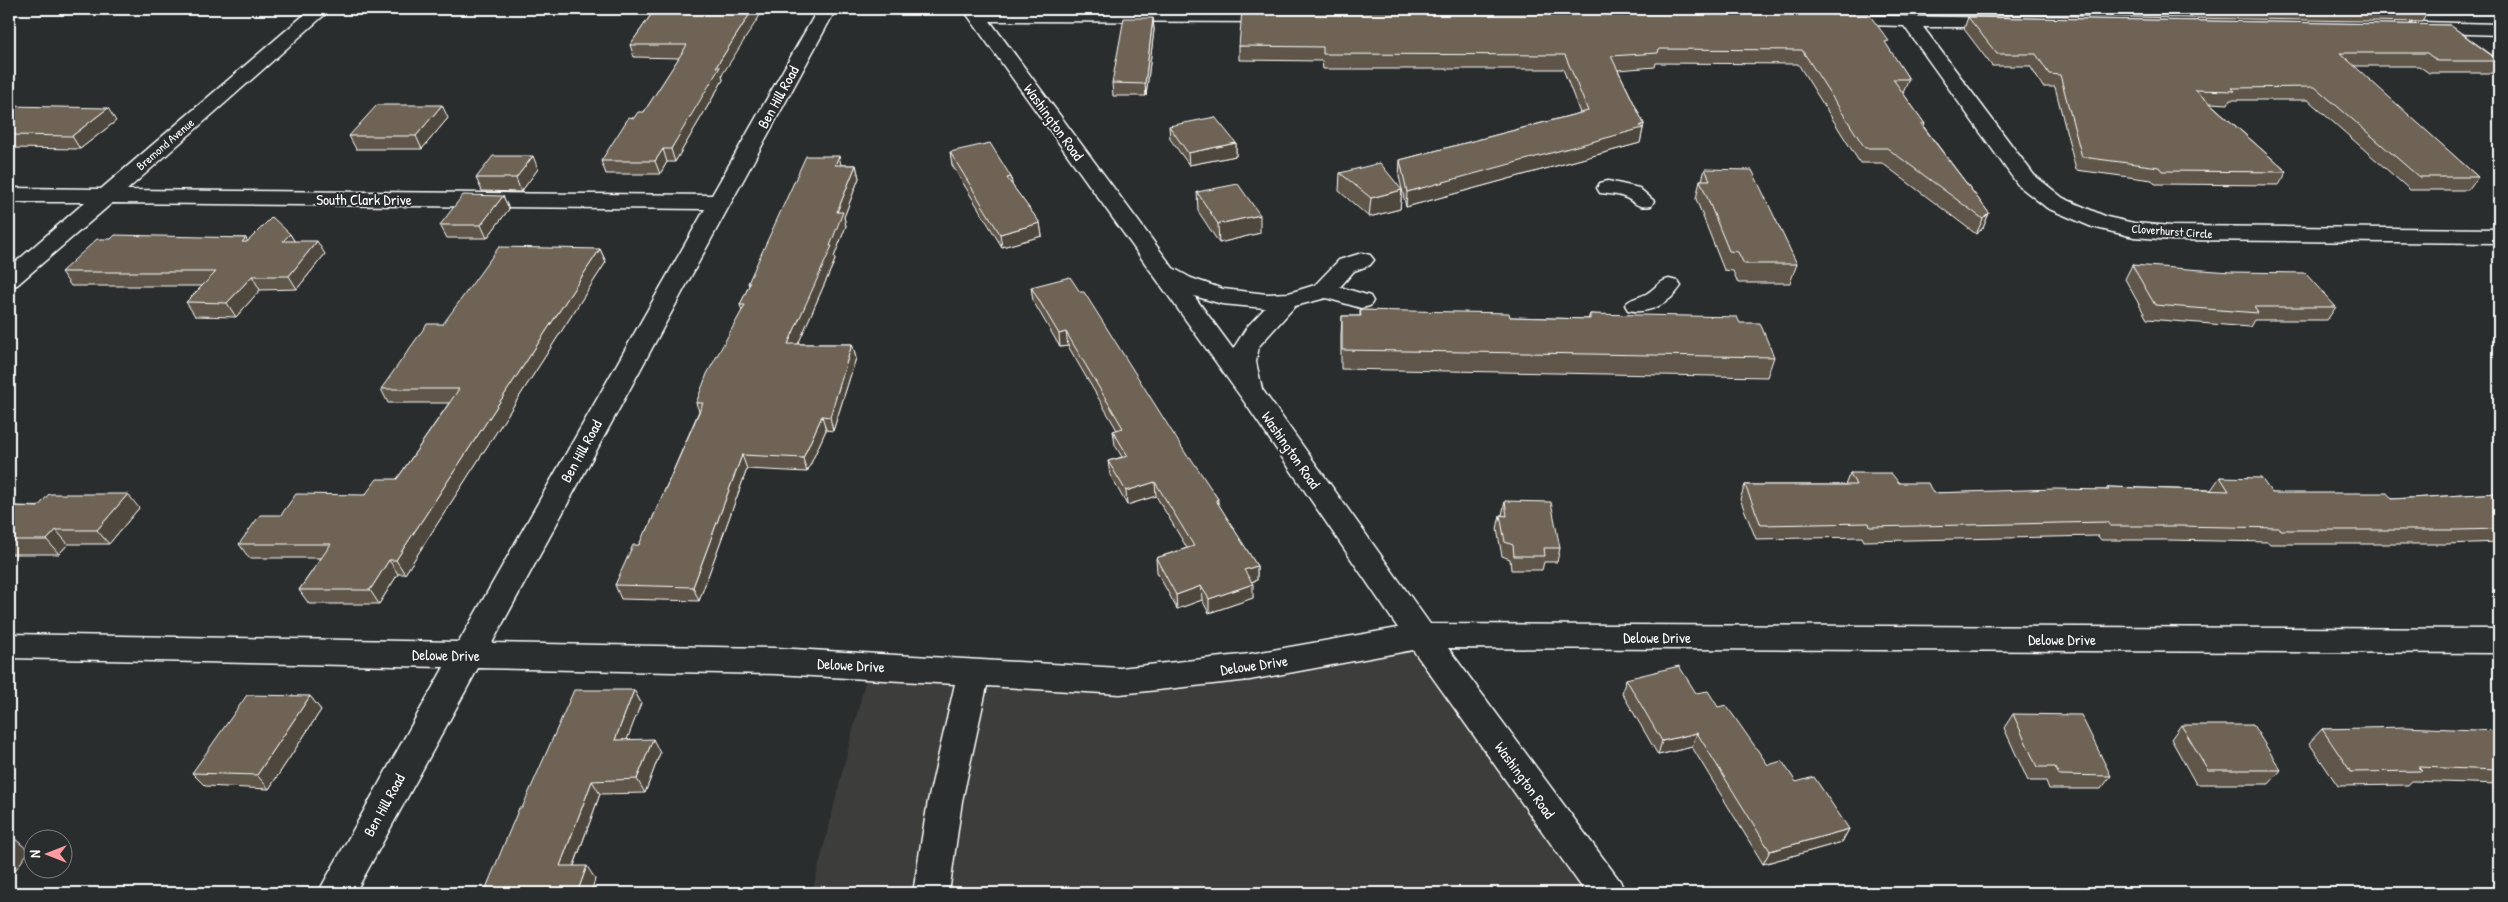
<svg xmlns="http://www.w3.org/2000/svg" width="2508" height="902" font-family="'Patrick Hand',sans-serif">
<style>
.built{fill:#3e3e3a}
.lines{fill:none;stroke-linecap:round;stroke-linejoin:round}
.minor-casing{stroke:#fff;stroke-width:3}
.minor{fill:#2a2d2e;fill-rule:evenodd}
.wall{fill:#5f5649;stroke:#fff}
.shaded-wall{fill:#4d463c;stroke:#fff}
.building{fill:#6e6455;stroke:#fff}
.labels{text-anchor:middle;dominant-baseline:central;stroke-width:4;stroke-linejoin:round;paint-order:stroke}
.far-street-label{font-size:12px;fill:#fff;stroke:#2a2d2e}
.street-label{font-size:15px;fill:#fff;stroke:#2a2d2e}
</style>
<rect width="100%" height="100%" fill="#2a2d2e"/>
<filter id="ink" filterUnits="userSpaceOnUse"><feTurbulence type="fractalNoise" baseFrequency=".02" numOctaves="2"/><feDisplacementMap in="SourceGraphic" scale="10" xChannelSelector="R" yChannelSelector="G"/><feConvolveMatrix kernelMatrix="1 2 1 2 8 2 1 2 1" color-interpolation-filters="sRGB"/></filter>
<g filter="url(#ink)">
<path class="built" d="M1422 622 1622 893H812L868 670 1126 681Z"/>
<g class="lines">
<defs>
<g id="minor">
<path d="M311 9H331L127 190 712 195 818 9H836L492 643 776 648 1120 668 1250 654 1398 628 1243 400 963 9H981L1284 13 1287 17 1284 21 1278 22 990 21 1173 268 1191 278 1223 289 1267 294 1289 293 1315 285 1339 260 1362 253 1370 255 1374 260 1370 265 1354 271 1340 287 1370 296 1373 301 1370 306 1361 308 1326 298 1295 306 1259 346 1256 362 1262 389 1430 624 2499 629V653L1448 648 1620 881 1625 893H1586L1413 650 1250 680 1120 694 987 686 962 801 949 893H913L928 801 955 684 776 674 478 668 355 893H318L444 667 9 658V634L459 642 705 209 112 203 17 285 9 287V268L85 202H9V188L101 189ZM1194 296 1222 304 1265 308 1247 327 1233 349Z"/>
<path d="M1836 15 2009 18 2012 22 2009 26 2003 27H1923L2034 175 2063 198 2107 217 2134 223 2172 226 2499 229V243L2172 240 2134 237 2092 227 2047 208 2018 185 1904 26 1830 24 1827 20 1830 16Z"/>
<path d="M2418 22 2499 24V35L2411 32 2409 28 2411 24Z"/>
<path d="M1608 181 1639 188 1654 201 1651 206C1636 209 1634 200 1621 196 1614 194 1607 194 1600 193L1597 188 1600 183Z"/>
<path d="M1669 279 1677 281 1681 286C1670 303 1649 315 1628 310L1625 305C1630 298 1638 298 1646 294 1655 289 1659 281 1669 279Z"/>
</g>
</defs>
<use href="#minor" class="minor-casing"/>
<use href="#minor" class="minor"/>
</g>
<g class="wall">
<path d="M655 9 722 75 723 80 675 162H667L660 174H606L601 161 634 118 644 112 679 58 634 57 630 45Z"/>
<path d="M1243 9H1855L1854 13 1887 46 1909 79 1903 93 1925 124 1924 127 1989 213 1983 228 1976 234 1882 163H1860L1798 64 1656 63 1655 67 1618 70 1644 124 1640 143 1406 207 1399 176 1400 160 1580 113 1563 69H1323L1322 61 1239 60V46L1799 12Z"/>
<path d="M1948 9H2427L2429 10 2422 22 1952 14Z"/>
<path d="M1968 17 2450 25 2499 60V62L2492 73H2429L2419 66H2353L2478 177 2468 190H2410L2308 100H2230L2228 104 2210 103 2287 172 2279 185 2155 184 2152 180 2076 170 2055 87H2043L2030 66H1992L1964 29Z"/>
<path d="M1153 18 1154 30 1146 96H1113L1112 83Z"/>
<path d="M9 106 116 121 80 149 9 148Z"/>
<path d="M448 118 422 149H356L349 136Z"/>
<path d="M1169 126 1236 143V156L1189 165 1170 139Z"/>
<path d="M950 152 1011 177 1012 185 1040 223 1042 236 1002 247 952 165Z"/>
<path d="M841 165H856L859 178 844 217 846 226 834 257 835 260 798 344H852L856 358 833 431 826 430 807 472 747 469 699 601 621 599 615 585 647 531 699 411 696 403 742 311 740 305 749 286 748 283Z"/>
<path d="M538 169 521 192 482 191 476 178Z"/>
<path d="M1705 169 1797 264 1790 283H1738L1733 271 1724 270 1696 199 1700 180H1702Z"/>
<path d="M1340 173 1402 190 1400 209 1369 217 1339 191Z"/>
<path d="M1197 192 1260 233 1219 243 1198 211Z"/>
<path d="M503 196 509 209 487 238H447L440 225Z"/>
<path d="M290 234 294 241 325 254 297 289 260 290 236 317 195 316 186 302 203 286H71L61 272 111 239 246 238 248 242Z"/>
<path d="M600 249 606 262 405 574H398L379 604H309L299 590 321 558H249L239 544 281 515 365 495 397 479 449 403H388L381 389 443 324Z"/>
<path d="M2132 265 2336 307 2327 320H2254L2250 327 2147 319 2125 279Z"/>
<path d="M1031 287 1188 457 1218 499V504L1257 566V580L1251 582 1253 598 1209 613 1202 600 1177 609 1157 572 1156 558 1187 548 1156 496 1127 505 1110 475 1108 461 1122 457 1115 445 1113 431 1117 430 1068 346 1060 347 1033 301Z"/>
<path d="M1360 310 1510 317 1588 319 1590 314 1740 323 1774 357 1767 377 1341 369V335L1342 316H1360Z"/>
<path d="M1850 473 1899 483 1933 493 2106 490 2108 487 2211 490 2220 477 2272 493 2392 499 2499 493V542L2446 544H2270L2268 542 2168 540H2101L2098 536 1864 541 1862 537 1756 539 1740 499 1745 485H1845Z"/>
<path d="M1505 501 1560 548 1557 562H1544L1542 570H1511L1510 559 1502 556 1497 529 1500 515H1502Z"/>
<path d="M9 506 139 508 109 544H68L59 554H9Z"/>
<path d="M1626 679 1696 693 1718 707 1768 765 1796 782 1849 829 1842 842 1763 864 1692 747 1658 755 1622 693Z"/>
<path d="M634 690 641 703 627 739 660 753 645 793 600 794 574 866 595 879 591 893H484L522 808Z"/>
<path d="M310 696 321 710 269 789 205 786 192 773Z"/>
<path d="M2013 714 2111 776 2101 789H2049L2046 781H2028L2004 728Z"/>
<path d="M2181 725 2281 770 2269 784H2196L2171 739Z"/>
<path d="M2322 729 2499 731V784L2412 781 2408 785 2338 786 2309 743Z"/>
</g>
<g class="shaded-wall">
<path d="M753 9H764L722 75 723 80 675 162 671 149 716 67Z"/>
<path d="M1153 18 1154 30 1146 96 1145 84Z"/>
<path d="M442 105 448 118 422 149 416 136Z"/>
<path d="M108 108 116 121 80 149 72 136Z"/>
<path d="M1644 124 1640 143 1406 207 1407 192Z"/>
<path d="M1236 143V156L1189 165 1188 153Z"/>
<path d="M663 149 667 162 660 174 655 161Z"/>
<path d="M533 156 538 169 521 192 516 178Z"/>
<path d="M839 156 842 169 835 165Z"/>
<path d="M856 165 859 178 844 217 846 226 834 257 835 260 792 358 788 344 830 246 837 212Z"/>
<path d="M1011 177 1013 190 1007 178Z"/>
<path d="M1402 190 1400 209 1369 217 1371 198Z"/>
<path d="M503 196 509 209 487 238 481 225Z"/>
<path d="M1989 213 1983 228 1976 234 1983 219Z"/>
<path d="M1260 215V233L1219 243 1218 224Z"/>
<path d="M1040 223 1042 236 1002 247 1000 234Z"/>
<path d="M290 234 298 247 283 241Z"/>
<path d="M317 241 325 254 297 289 289 276Z"/>
<path d="M600 249 606 262 405 574 396 560Z"/>
<path d="M252 276 260 290 236 317 227 303Z"/>
<path d="M1066 332 1068 346 1060 347 1059 334Z"/>
<path d="M852 344 856 358 833 431 830 417Z"/>
<path d="M822 416 826 430 807 472 803 458Z"/>
<path d="M742 455 747 469 699 601 693 587Z"/>
<path d="M1155 482 1156 496 1127 505 1126 491Z"/>
<path d="M128 494 139 508 109 544 97 530Z"/>
<path d="M56 530 68 544 59 554 47 540Z"/>
<path d="M389 560 398 574 379 604 370 590Z"/>
<path d="M1257 566V580L1244 584V570Z"/>
<path d="M1253 584V598L1209 613V599Z"/>
<path d="M1201 586 1202 600 1177 609 1176 595Z"/>
<path d="M634 690 641 703 622 753 615 740Z"/>
<path d="M310 696 321 710 269 789 257 775Z"/>
<path d="M1697 733 1692 747 1658 755 1662 741Z"/>
<path d="M653 739 660 753 645 793 637 779Z"/>
<path d="M592 781 600 794 569 879 560 866Z"/>
<path d="M1849 829 1842 842 1763 864 1770 851Z"/>
<path d="M14 838 29 851 9 879V844Z"/>
<path d="M587 866 595 879 591 893H577Z"/>
</g>
<g class="building">
<path d="M655 9H753L716 67H720L671 149H663L655 161H601L629 117 634 118 638 112H644L687 45H630Z"/>
<path d="M2363 9H2427L2429 10Z"/>
<path d="M1242 10 1868 13 1889 41 1885 42 1909 79H1893L1925 124H1921L1989 213 1983 219 1887 148H1865L1802 50 1659 49 1658 53 1611 56 1644 124 1640 126 1643 128 1407 192 1400 160 1588 111 1565 55 1323 54V47L1239 46Z"/>
<path d="M1968 17 2450 25 2499 61H2437L2427 53H2340L2478 177H2419L2315 87 2231 88 2235 91 2195 90 2287 172 2162 171 2159 167 2082 157 2060 75 2049 74 2036 54H1997Z"/>
<path d="M1124 18H1153L1145 84 1112 83Z"/>
<path d="M377 105H442L416 136H349Z"/>
<path d="M9 106 108 108 72 136 9 135Z"/>
<path d="M1215 117 1236 143 1188 153 1169 126Z"/>
<path d="M990 143 1011 177 1007 178 1040 223 1000 234 950 152Z"/>
<path d="M493 156H533L516 178H476Z"/>
<path d="M806 156H839L835 165H856L837 212H843L830 246H832L788 344H852L830 417 822 416 803 458 742 455 693 587 615 585 633 545H639L645 531H647L703 403H696L707 374 745 305H740L750 283H748Z"/>
<path d="M1380 163 1402 190 1371 198 1340 173Z"/>
<path d="M1705 169 1752 170 1797 264H1744L1738 252 1729 251 1700 180H1710Z"/>
<path d="M1238 184 1260 215 1218 224 1197 192Z"/>
<path d="M463 195 503 196 481 225H440Z"/>
<path d="M272 217 290 234 283 241H317L289 276H252L227 303 186 302 216 272H61L97 239H111L115 235 246 238 242 242H247Z"/>
<path d="M499 247 600 249 396 560H389L370 590H299L331 544H239L260 515H281L296 494 365 495 377 479H397L459 389H381L427 324H443Z"/>
<path d="M2132 265 2231 272 2305 273 2336 307H2254L2258 313 2155 305Z"/>
<path d="M1070 277 1080 292H1084L1188 457H1190L1218 499 1216 500 1257 566 1244 570 1253 584 1209 599 1201 586 1176 595 1156 558 1194 546 1155 482 1126 491 1108 461 1128 456 1113 431 1123 428 1066 332 1059 334 1031 287Z"/>
<path d="M1360 310 1509 313 1510 317 1590 319V314L1737 317 1740 323H1760L1774 357 1342 350V316H1361Z"/>
<path d="M1850 473H1891L1899 483H1928L1933 493 2055 489 2109 490 2108 487 2229 491 2220 477 2261 478 2272 493H2387L2392 499 2499 493V529L2458 530H2280L2279 528 2177 526H2110L2107 522 1870 527 1869 523 1761 525 1745 485H1856Z"/>
<path d="M49 494H128L97 530H56L47 540H9V506L38 507Z"/>
<path d="M1505 501 1551 502 1560 548H1544L1545 556H1514L1513 545 1505 542 1500 515 1507 516Z"/>
<path d="M1679 666 1696 693 1708 691 1718 707 1726 705 1768 765 1782 761 1796 782 1814 777 1849 829 1770 851 1697 733 1662 741 1626 679Z"/>
<path d="M574 690H634L615 740 653 739 637 779 592 781 560 866H587L577 893H484L519 808H522Z"/>
<path d="M247 695 310 696 257 775 192 773Z"/>
<path d="M2013 714 2081 715 2111 776 2059 775 2055 767H2037Z"/>
<path d="M2181 725H2253L2281 770H2208Z"/>
<path d="M2404 727 2499 731V770L2418 767 2422 771 2351 772 2322 729Z"/>
<path d="M9 838H14L9 844Z"/>
</g>
</g>
<g class="labels">
<g class="far-street-label">
<text transform="translate(165 144) rotate(-41)">Bremond Avenue</text>
<text transform="translate(2172 231) rotate(4)">Cloverhurst Circle</text>
</g>
<g class="street-label">
<text transform="translate(778 97) rotate(-61)">Ben Hill Road</text>
<text transform="translate(1054 122) rotate(54)">Washington Road</text>
<text x="364" y="199">South Clark Drive</text>
<text transform="translate(1291 450) rotate(55)">Washington Road</text>
<text transform="translate(581 451) rotate(-61)">Ben Hill Road</text>
<text x="1657" y="637">Delowe Drive</text>
<text x="2062" y="639">Delowe Drive</text>
<text transform="translate(446 655) rotate(1)">Delowe Drive</text>
<text transform="translate(851 665) rotate(3)">Delowe Drive</text>
<text transform="translate(1254 665) rotate(-8)">Delowe Drive</text>
<text transform="translate(1525 780) rotate(54)">Washington Road</text>
<text transform="translate(384 805) rotate(-61)">Ben Hill Road</text>
</g>
</g>
<rect width="2508" height="902" fill="none" stroke="#2a2d2e" stroke-width="30"/>
<rect x="15" y="15" width="2478" height="872" fill="none" stroke="#fff" stroke-width="2" filter="url(#ink)"/>
<g transform="translate(48 854) rotate(270)"><circle r="24" fill="#2a2d2e" stroke="#7f8182"/>
<path d="M0-4L9 19L0 12L-9 19Z" fill="#ff9aa2"/>
<text y="-8" font-size="14" font-weight="bold" text-anchor="middle" fill="#ffffff">N</text>
</g>
</svg>
